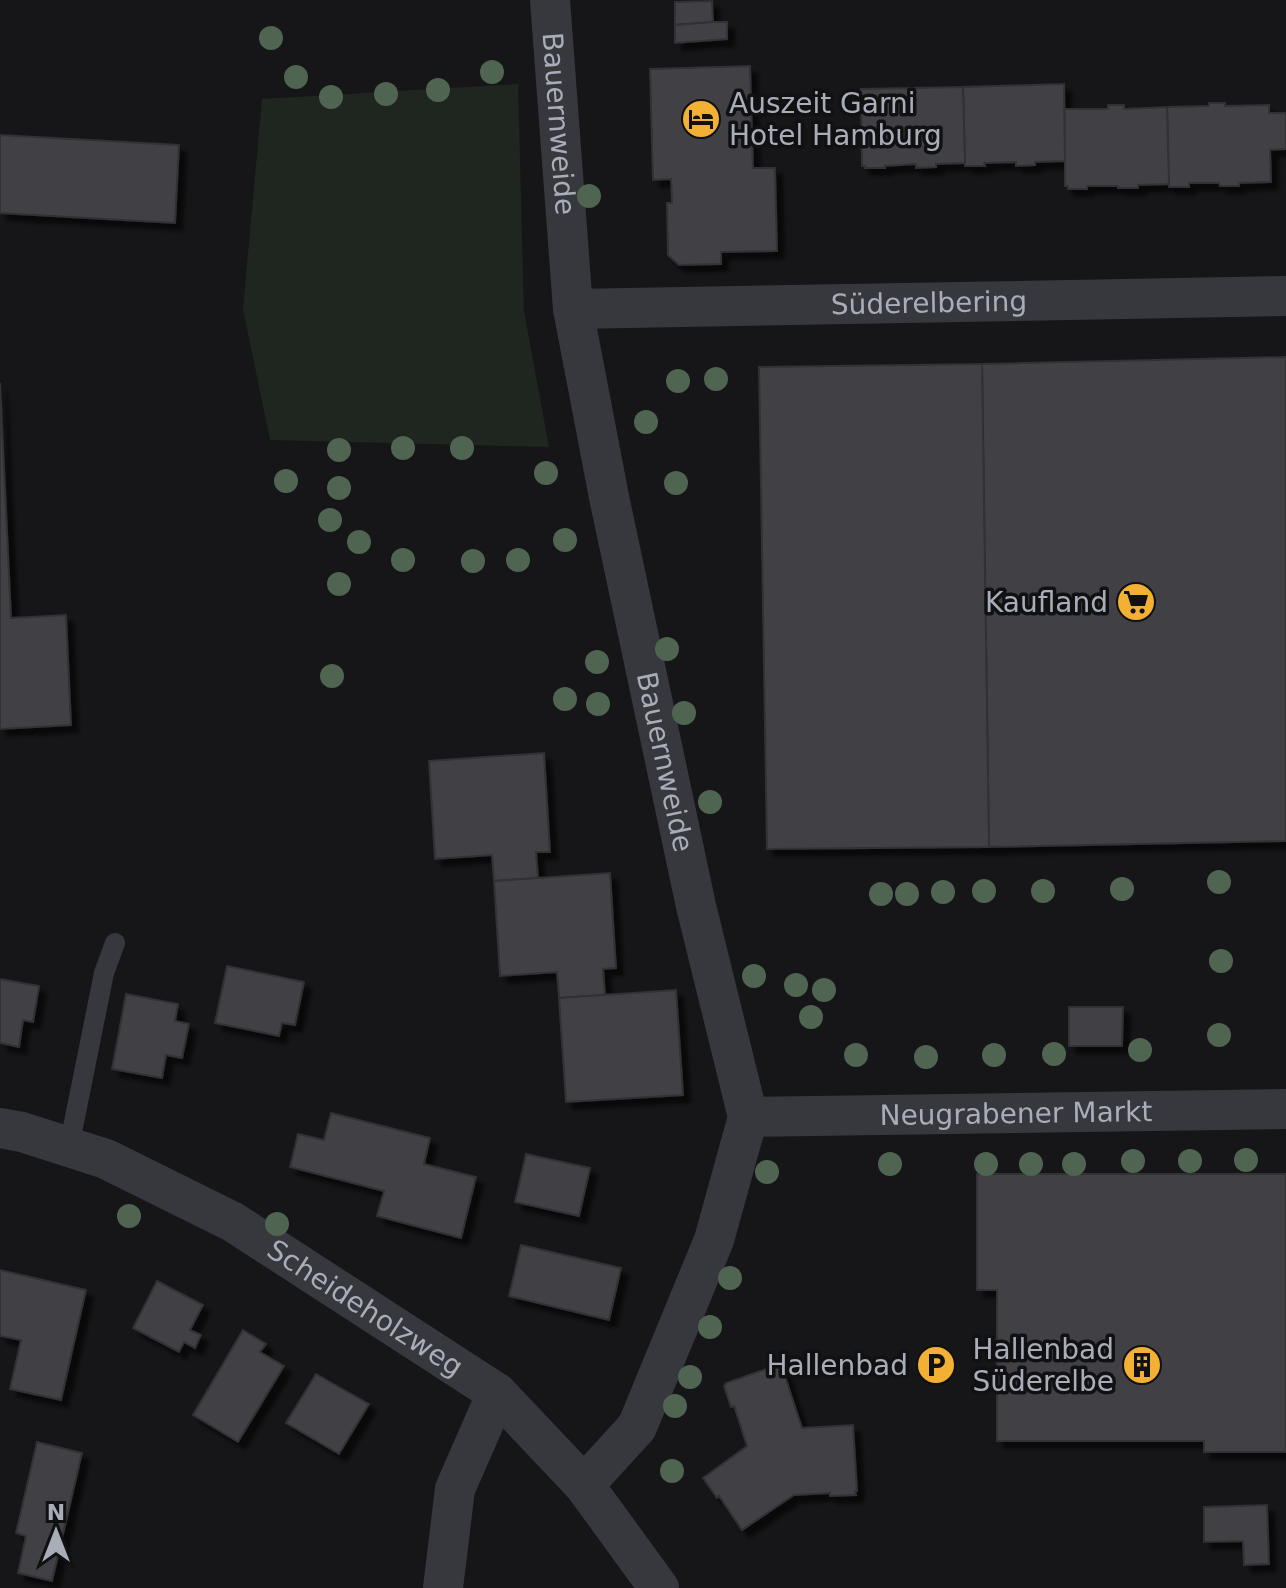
<svg xmlns="http://www.w3.org/2000/svg" width="1286" height="1588" font-family="'DejaVu Sans',sans-serif">
<style>
.green{fill:#1e261f}
.building{fill:#404145;stroke:#303034;stroke-width:2;filter:url(#shadow)}
.lines{fill:none;stroke-linecap:round;stroke-linejoin:round}
.service{stroke:#37383d;stroke-width:20}
.minor{stroke:#37383d;stroke-width:40}
.tree{fill:#506452}
.labels{text-anchor:middle;dominant-baseline:central;stroke-width:7;stroke-linejoin:round;paint-order:stroke}
.poi-label{font-size:28px;fill:#a8adb8;stroke:#111113;text-anchor:end}
.street-label{font-size:28px;fill:#a8adb8;stroke:#111113}
</style>
<defs>
<filter id="shadow"><feDropShadow dx="7" dy="7" stdDeviation="2" flood-color="#0009"/></filter>
</defs>
<rect width="100%" height="100%" fill="#161618"/>
<path class="green" d="M518 84 524 311 549 447 270 440 243 309 262 99Z"/>
<g class="building">
<path d="M712 1 713 22 675 25V2Z"/>
<path d="M713 22H727V39L675 43V25Z"/>
<path d="M750 66 753 168H775L777 251 721 252V264L679 265 668 255 667 203H672L671 179 653 180 650 69Z"/>
<path d="M1064 84 1065 161 1035 162V165L1016 166V162L984 163 985 166H965L963 87Z"/>
<path d="M963 87 965 163 936 164V167L916 168V164L885 166V168H865V166H862L861 89Z"/>
<path d="M1209 103H1225V106L1269 105V113H1286V149L1270 150 1271 182 1239 183V186H1220L1219 183H1189V187H1169L1167 107 1209 106Z"/>
<path d="M1108 105H1124V109L1167 107 1169 184 1138 185V188H1118V186H1087V189H1068V186H1065V109H1108Z"/>
<path d="M0 135 179 145 175 223 0 213Z"/>
<path d="M1286 357V841L989 847 982 364Z"/>
<path d="M982 364 989 847 767 849 759 367Z"/>
<path d="M0 383 11 618 66 615 71 725 0 729Z"/>
<path d="M544 753 550 852H536L538 878 494 881 492 855 435 859 429 761Z"/>
<path d="M610 873 616 968 603 969 605 995 559 998 557 972 500 976 494 881Z"/>
<path d="M227 966 304 982 295 1025 282 1023 279 1036 215 1023Z"/>
<path d="M0 979 39 986 33 1022 23 1020 19 1047 0 1043Z"/>
<path d="M676 990 683 1095 566 1102 559 998Z"/>
<path d="M126 994 178 1004 175 1021 189 1024 182 1058 166 1055 162 1078 112 1069Z"/>
<path d="M1069 1007H1123L1122 1046H1069Z"/>
<path d="M331 1113 430 1138 424 1164 476 1177 461 1238 377 1216 384 1191 290 1167 298 1134 324 1140Z"/>
<path d="M526 1154 590 1168 579 1216 515 1202Z"/>
<path d="M977 1174H1286V1452H1204V1441H997V1290H977Z"/>
<path d="M521 1245 621 1268 609 1320 509 1296Z"/>
<path d="M0 1270 86 1290 61 1400 10 1389 21 1340 0 1336Z"/>
<path d="M157 1281 203 1305 190 1330 201 1335 195 1348 184 1342 179 1352 133 1328Z"/>
<path d="M243 1330 266 1344 260 1352 284 1366 238 1442 193 1415Z"/>
<path d="M781 1364 802 1428 853 1425 857 1491H855L856 1495 830 1496V1493L794 1495 742 1530 719 1496 717 1498 703 1478 747 1446 734 1406 731 1407 724 1386 726 1383Z"/>
<path d="M316 1374 369 1404 339 1454 286 1423Z"/>
<path d="M37 1442 82 1453 52 1581 18 1573 26 1536 16 1533Z"/>
<path d="M1267 1505 1269 1564 1244 1565 1243 1541 1204 1542V1507Z"/>
</g>
<g class="lines">
<path class="service" d="M69 1147 104 973 115 943"/>
<g class="minor">
<path id="s1" d="M550 0 573 309 609 497 696 906 748 1117 714 1240 637 1427 584 1485"/>
<path id="s2" d="M573 309 1286 296"/>
<path id="s3" d="M748 1117 1286 1109"/>
<path id="s4" d="M0 1128 22 1132 106 1159 233 1222 497 1393 584 1485 659 1588"/>
<path d="M443 1588 455 1489 497 1393"/>
</g>
</g>
<g class="tree">
<circle cx="271" cy="38" r="12"/>
<circle cx="492" cy="72" r="12"/>
<circle cx="296" cy="77" r="12"/>
<circle cx="438" cy="90" r="12"/>
<circle cx="386" cy="94" r="12"/>
<circle cx="331" cy="97" r="12"/>
<circle cx="589" cy="196" r="12"/>
<circle cx="716" cy="379" r="12"/>
<circle cx="678" cy="381" r="12"/>
<circle cx="646" cy="422" r="12"/>
<circle cx="403" cy="448" r="12"/>
<circle cx="462" cy="448" r="12"/>
<circle cx="339" cy="450" r="12"/>
<circle cx="546" cy="473" r="12"/>
<circle cx="286" cy="481" r="12"/>
<circle cx="676" cy="483" r="12"/>
<circle cx="339" cy="488" r="12"/>
<circle cx="330" cy="520" r="12"/>
<circle cx="565" cy="540" r="12"/>
<circle cx="359" cy="542" r="12"/>
<circle cx="403" cy="560" r="12"/>
<circle cx="518" cy="560" r="12"/>
<circle cx="473" cy="561" r="12"/>
<circle cx="339" cy="584" r="12"/>
<circle cx="667" cy="649" r="12"/>
<circle cx="597" cy="662" r="12"/>
<circle cx="332" cy="676" r="12"/>
<circle cx="565" cy="699" r="12"/>
<circle cx="598" cy="704" r="12"/>
<circle cx="684" cy="713" r="12"/>
<circle cx="710" cy="802" r="12"/>
<circle cx="1219" cy="882" r="12"/>
<circle cx="1122" cy="889" r="12"/>
<circle cx="984" cy="891" r="12"/>
<circle cx="1043" cy="891" r="12"/>
<circle cx="943" cy="892" r="12"/>
<circle cx="881" cy="894" r="12"/>
<circle cx="907" cy="894" r="12"/>
<circle cx="1221" cy="961" r="12"/>
<circle cx="754" cy="976" r="12"/>
<circle cx="796" cy="985" r="12"/>
<circle cx="824" cy="990" r="12"/>
<circle cx="811" cy="1017" r="12"/>
<circle cx="1219" cy="1035" r="12"/>
<circle cx="1140" cy="1050" r="12"/>
<circle cx="1054" cy="1054" r="12"/>
<circle cx="856" cy="1055" r="12"/>
<circle cx="994" cy="1055" r="12"/>
<circle cx="926" cy="1057" r="12"/>
<circle cx="1246" cy="1160" r="12"/>
<circle cx="1133" cy="1161" r="12"/>
<circle cx="1190" cy="1161" r="12"/>
<circle cx="890" cy="1164" r="12"/>
<circle cx="986" cy="1164" r="12"/>
<circle cx="1031" cy="1164" r="12"/>
<circle cx="1074" cy="1164" r="12"/>
<circle cx="767" cy="1172" r="12"/>
<circle cx="129" cy="1216" r="12"/>
<circle cx="277" cy="1224" r="12"/>
<circle cx="730" cy="1278" r="12"/>
<circle cx="710" cy="1327" r="12"/>
<circle cx="690" cy="1377" r="12"/>
<circle cx="675" cy="1406" r="12"/>
<circle cx="672" cy="1471" r="12"/>
</g>
<defs>
<symbol id="hotel-disc" viewBox="-11 -11 22 22"><circle r="9.5" fill="#f2b134" stroke="#111113"/><path d="M-6-4.5h1.5V1H6V5H4.5V3h-9V5H-6ZM-4 0a1.8 1.8 0 1 1 3.6 0ZM.5 0V-2.5h3Q6-2.5 6 0Z" fill="#111"/></symbol>
<symbol id="supermarket-disc" viewBox="-11 -11 22 22"><circle r="9.5" fill="#f2b134" stroke="#111113"/><path d="M-6-5.5h2.5l.6 2H6L4.5 2H-2.5L-4.4-4H-6ZM-1.5 3.2a1.3 1.3 0 1 0 .1 0ZM3 3.2a1.3 1.3 0 1 0 .1 0Z" fill="#111"/></symbol>
<symbol id="parking-disc" viewBox="-11 -11 22 22"><circle r="9.5" fill="#f2b134" stroke="#111113"/><path d="M-3.5-5.5H1a3.5 3.5 0 0 1 0 7H-1V5.5H-3.5ZM-1-3.4V-.6H.8a1.4 1.4 0 0 0 0-2.8Z" fill="#111"/></symbol>
<symbol id="building-disc" viewBox="-11 -11 22 22"><circle r="9.5" fill="#f2b134" stroke="#111113"/><path d="M-4-6H4V6H1V3H-1V6H-4ZM-2.5-4.3h1.7v1.8h-1.7ZM.8-4.3h1.7v1.8H.8ZM-2.5-1h1.7V.8h-1.7ZM.8-1h1.7V.8H.8Z" fill="#111"/></symbol>
</defs>
<g fill-rule="evenodd">
<use href="#hotel-disc" x="679" y="97" width="44" height="44"/>
<use href="#supermarket-disc" x="1114" y="580" width="44" height="44"/>
<use href="#parking-disc" x="914" y="1343" width="44" height="44"/>
<use href="#building-disc" x="1120" y="1343" width="44" height="44"/>
</g>
<g class="labels">
<g class="poi-label">
<text x="729" y="103" text-anchor="start">Auszeit Garni<tspan x="729" dy="32">Hotel Hamburg</tspan></text>
<text x="1108" y="602">Kaufland</text>
<text x="1114" y="1349">Hallenbad<tspan x="1114" dy="32">Süderelbe</tspan></text>
<text x="908" y="1365">Hallenbad</text>
</g>
<g class="street-label">
<text stroke="none"><textPath href="#s1" startOffset="124">Bauernweide</textPath></text>
<text stroke="none"><textPath href="#s2" startOffset="356">Süderelbering</textPath></text>
<text stroke="none"><textPath href="#s1" startOffset="772">Bauernweide</textPath></text>
<text stroke="none"><textPath href="#s3" startOffset="268">Neugrabener Markt</textPath></text>
<text stroke="none"><textPath href="#s4" startOffset="410">Scheideholzweg</textPath></text>
</g>
</g>
<g transform="translate(56 1532)" stroke="#111113" stroke-width="6" paint-order="stroke">
<path d="M0-6L14 30L0 20L-14 30Z" fill="#a8adb8"/>
<text y="-12" font-size="22" font-weight="bold" text-anchor="middle" fill="#a8adb8">N</text>
</g>
</svg>
